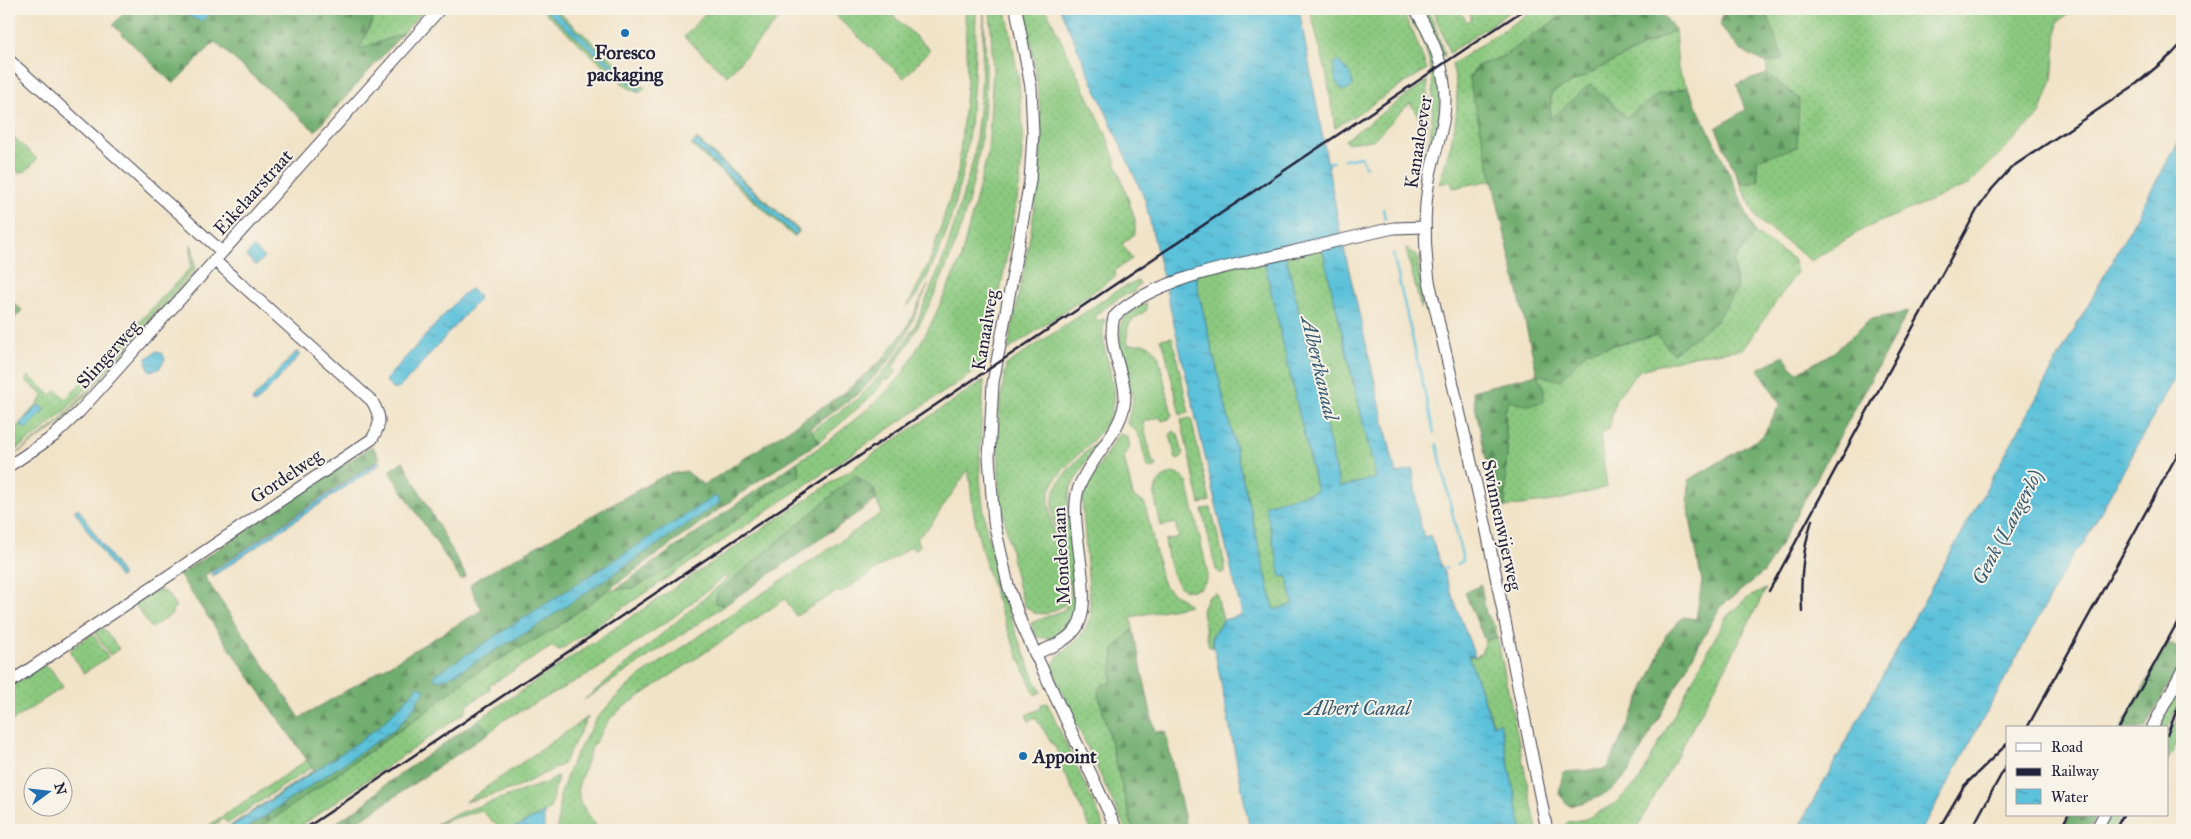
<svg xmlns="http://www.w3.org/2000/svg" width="2191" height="839" font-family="'IM FELL Great Primer',serif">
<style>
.grass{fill:url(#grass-dots);stroke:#56765d}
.forest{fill:url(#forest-firs);stroke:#496854}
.water{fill:url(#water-ripples);stroke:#3f728a;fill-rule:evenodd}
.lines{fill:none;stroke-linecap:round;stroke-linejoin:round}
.stream{stroke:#5cc1da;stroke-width:2.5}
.minor-casing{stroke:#413f50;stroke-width:13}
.minor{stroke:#fff;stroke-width:11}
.rail{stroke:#22223b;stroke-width:2.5}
.poi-dot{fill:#1f6fb2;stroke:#f7f3e8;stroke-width:2}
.labels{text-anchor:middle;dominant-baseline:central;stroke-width:4;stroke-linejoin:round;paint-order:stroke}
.poi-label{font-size:19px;font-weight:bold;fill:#22223b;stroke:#f7f3e8}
.street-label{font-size:19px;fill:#22223b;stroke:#f7f3e8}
.water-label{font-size:20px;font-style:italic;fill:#365a73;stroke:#f7f3e8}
</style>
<defs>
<pattern id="grass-dots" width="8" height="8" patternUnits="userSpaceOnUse" patternTransform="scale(1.25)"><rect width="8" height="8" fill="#8bc97f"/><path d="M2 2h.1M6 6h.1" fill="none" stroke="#78ac6f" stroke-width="1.8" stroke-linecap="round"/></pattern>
<pattern id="forest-firs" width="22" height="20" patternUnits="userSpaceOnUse" patternTransform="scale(1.25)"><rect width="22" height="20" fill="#70ad6e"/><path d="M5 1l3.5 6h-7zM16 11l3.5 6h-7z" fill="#5c8c5c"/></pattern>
<pattern id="water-ripples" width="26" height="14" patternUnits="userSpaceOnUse" patternTransform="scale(1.25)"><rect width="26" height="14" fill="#5cc1da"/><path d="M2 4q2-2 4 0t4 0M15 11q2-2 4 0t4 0" fill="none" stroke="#4c9cb2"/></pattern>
</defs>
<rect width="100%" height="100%" fill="#f7f3e8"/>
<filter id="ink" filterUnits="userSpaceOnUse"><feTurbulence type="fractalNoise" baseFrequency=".02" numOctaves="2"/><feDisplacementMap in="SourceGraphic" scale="10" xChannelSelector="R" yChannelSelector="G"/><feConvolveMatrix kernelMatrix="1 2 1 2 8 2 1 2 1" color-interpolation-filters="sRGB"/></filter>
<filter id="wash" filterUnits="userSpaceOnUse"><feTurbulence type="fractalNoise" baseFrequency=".0096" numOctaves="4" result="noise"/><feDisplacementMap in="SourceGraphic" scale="20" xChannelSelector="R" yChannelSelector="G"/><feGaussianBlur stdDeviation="1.12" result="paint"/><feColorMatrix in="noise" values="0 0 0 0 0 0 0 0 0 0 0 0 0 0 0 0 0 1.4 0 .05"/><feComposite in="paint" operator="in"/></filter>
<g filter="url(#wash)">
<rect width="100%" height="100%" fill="#f1e3c7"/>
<g class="grass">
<path d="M378 9H425L402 34 358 50Z"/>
<path d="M541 9H555L645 88 640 93 627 87Z"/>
<path d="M709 9H788L727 76 684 37Z"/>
<path d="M828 9H886L930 50 904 78Z"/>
<path d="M965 9H976C975 96 970 189 931 269 924 283 918 296 907 307L930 261 958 172 967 81Z"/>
<path d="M984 9C984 30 986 52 986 73 986 174 950 284 893 367L897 371 888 381 884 379 876 392 819 442 812 431 860 397 890 365 915 326 946 252 974 157 981 92Z"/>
<path d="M990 9H1006L1019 82 1023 133 1020 183 987 363 560 650 551 647 490 685 489 691 467 705 466 712 295 830H257L423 714 470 676 554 629 608 590 634 588 769 494 800 475 797 462 823 445 874 404 902 375 930 326 960 261 988 153 993 69Z"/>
<path d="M1024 9H1046L1106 134 1135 219V234L1122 244 1132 259 1115 270 1116 276 1008 350C1020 281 1040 207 1041 136 1041 93 1032 51 1024 9Z"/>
<path d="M1310 9H1400L1413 32 1427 69 1335 128 1327 76Z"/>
<path d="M1404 9H1410C1431 43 1444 79 1439 119 1436 140 1429 160 1424 180L1427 148H1429C1433 114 1437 77 1424 45 1419 31 1411 22 1404 9Z"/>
<path d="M1420 9H1426L1434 23 1445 56 1443 57Z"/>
<path d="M1431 9H1459L1467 22 1472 18 1467 9H1514L1449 53 1441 29Z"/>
<path d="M1535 9H1572L1502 57 1477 66 1469 79 1493 180 1453 188 1451 181 1439 184C1452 141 1464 109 1452 64Z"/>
<path d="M1762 9H2077L2058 21 2052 80 2040 114 1968 185 1865 228 1811 261 1758 220 1740 184 1758 182 1757 160 1799 99 1767 74V63L1783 59 1766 12Z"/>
<path d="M1675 30 1678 70 1688 88 1659 94 1627 117 1550 121 1551 93Z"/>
<path d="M1427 81 1429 102 1424 147 1422 124 1410 103 1373 140 1347 143 1345 140Z"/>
<path d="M9 133 37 159 25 172 23 171 19 173 9 164Z"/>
<path d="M697 139 800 231 794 237 691 145Z"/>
<path d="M1755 233 1793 259 1797 272 1743 349 1693 356 1640 370 1616 398 1609 429 1600 435 1607 487 1560 500 1505 507 1507 448 1505 410 1510 400 1544 389 1537 374 1560 380 1587 351 1657 335 1673 353 1715 322 1737 288 1733 262Z"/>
<path d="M1320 238 1376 478 1339 487 1284 247Z"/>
<path d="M191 244 193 250 195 268 69 407 41 432 9 454V433L15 429 44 396 25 380 29 376 51 395 56 390 66 399 191 267Z"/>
<path d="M1408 248 1415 255 1417 260 1422 293 1421 309 1406 249Z"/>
<path d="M1262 252 1317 491 1282 577 1287 576 1293 605 1274 610 1198 290 1195 269Z"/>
<path d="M1421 254 1430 311 1426 313 1419 255Z"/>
<path d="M196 270 198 272 58 425 9 459 58 423Z"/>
<path d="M1138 281 1140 284 1134 289 1135 292 1122 296 1095 315 1096 321 1105 319C1104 325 1102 332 1103 338 1106 363 1119 388 1111 413 1102 442 1055 466 1049 494 1048 499 1050 505 1050 510 1053 540 1066 569 1068 599L1063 606 1046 614 1034 613 1024 605 1018 586 1000 497 998 442 999 413 1006 365 1118 290Z"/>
<path d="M928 285 907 333 889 361 883 359 906 329Z"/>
<path d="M1146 303 1147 310C1128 323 1126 322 1128 345 1142 344 1150 341 1158 354L1172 415 1169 419 1162 421 1160 417 1143 422 1153 464H1156V467L1152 469 1147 466 1140 438 1137 432 1127 423 1133 401 1132 394C1128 375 1111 330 1126 315 1132 310 1139 307 1146 303Z"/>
<path d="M1172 337 1189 413 1180 415 1165 350 1160 339Z"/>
<path d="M984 380C982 419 977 460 982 498 990 566 1012 630 1041 692L1035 695C1010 638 987 581 975 520 971 504 972 486 968 470L930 526 916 539 920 546 914 550 912 546 840 593 837 591 796 616 785 599 622 708 609 720 591 749 578 787 580 802 599 830H557L560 796 572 762 596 719 619 694 640 676 882 513 876 500 875 490 715 603 724 606 584 700 728 578 725 576 675 616 596 670 502 721 490 732 478 720Z"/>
<path d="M1191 418 1210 501 1200 504 1181 420Z"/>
<path d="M1173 431 1178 434 1183 455 1180 459H1176L1170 434Z"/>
<path d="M1122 434 1128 438 1130 447 1124 457 1133 496 1145 504 1162 580 1165 587 1190 605 1131 617 1133 629 1114 649 1111 683 1098 692 1133 830H1126L1052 671C1054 654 1065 652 1076 641 1084 634 1088 624 1091 613L1082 499 1084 492 1117 436Z"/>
<path d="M1098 441 1071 487 1068 502C1070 526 1072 551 1075 575 1076 587 1079 601 1076 613 1072 632 1054 643 1036 636L1031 623 1064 610 1071 597C1069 571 1045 511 1055 490 1064 470 1082 456 1098 441Z"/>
<path d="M1173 473 1182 476 1187 482 1208 574C1206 581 1204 587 1197 589 1171 599 1168 556 1165 540L1179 537 1175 523 1161 526C1157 505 1145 481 1173 473Z"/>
<path d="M1211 508 1225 565V572L1220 573 1216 570 1202 509Z"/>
<path d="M1766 589 1727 665 1636 830H1610L1585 824 1579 830H1560L1568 822 1586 819 1614 804 1639 781 1726 617 1747 598Z"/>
<path d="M154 590 166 592 176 607 171 610 173 613 151 628 135 604Z"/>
<path d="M1216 593 1223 620 1212 637 1213 647H1209L1202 611 1207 597Z"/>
<path d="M99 628 105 630 119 649 110 655 95 633Z"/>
<path d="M92 633 108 657 84 673 70 652 71 649Z"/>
<path d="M1497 637 1537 830H1522L1500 722 1494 725 1468 655 1475 657 1481 654 1485 641Z"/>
<path d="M42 666 50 668 63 687 9 723V688Z"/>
<path d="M2182 682C2182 699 2175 713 2167 728H2157Z"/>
<path d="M1047 703 1101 819 1103 830H1091L1067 778 1060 767 1065 763 1035 717 1029 721 1026 715 1040 709 1042 704Z"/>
<path d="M2182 709V734L2167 762V740Z"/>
<path d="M588 717 563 764 516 788 465 802Z"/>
<path d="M307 760 312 767 228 823 223 819 209 830H202Z"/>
<path d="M558 776 550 810 510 830H501L481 810 443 822 431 830H425L453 815 545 783Z"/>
<path d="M2109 815H2121L2113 830H2101Z"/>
</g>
<g class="forest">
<path d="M127 9H378L359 49 402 34 315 131 215 42 173 84 113 25Z"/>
<path d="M1572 9H1659L1675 30 1551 93 1550 120 1590 84 1627 117 1659 94 1688 88 1733 181 1755 233 1733 262 1737 288 1715 322 1673 353 1657 335 1587 351 1560 381 1537 374 1544 389V401C1531 406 1521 407 1510 400L1505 410 1507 448 1505 507 1497 511 1472 391 1537 374 1469 79 1477 66 1502 57Z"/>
<path d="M1735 9H1762L1766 12 1783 58 1767 63 1740 50 1720 25 1723 14Z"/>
<path d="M1767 74 1799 99 1797 147 1757 160 1758 182 1740 184 1716 128 1745 110 1737 84Z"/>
<path d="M9 299 22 310 9 325Z"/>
<path d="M1908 312 1775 554 1764 572 1720 607 1630 770C1611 795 1599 799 1569 806L1559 794 1563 772 1607 769 1656 663 1666 635 1683 617 1696 619 1702 582 1688 508 1689 480 1763 436 1780 404 1758 369 1784 356 1797 373 1834 352 1871 319Z"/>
<path d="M883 359 889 361 859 393 810 428 819 442 761 479 554 629 470 676 423 714 257 830H224L314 770 179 575 372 446 380 458 204 576 300 718 482 610 470 586 474 581 665 475 686 471 704 485 844 393Z"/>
<path d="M403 461 466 576 461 580 389 471Z"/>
<path d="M797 462 800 475 769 494 687 559 634 588 616 589Z"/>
<path d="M856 475 875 490 876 500 724 606 715 603 717 593Z"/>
<path d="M1481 585 1486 614 1496 628 1497 637 1485 641 1465 593Z"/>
<path d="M1133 629 1155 732 1165 731 1187 830H1133L1098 692 1102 685 1111 683 1114 649Z"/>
<path d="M2168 643 2180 649 2181 662 2145 728H2121Z"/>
<path d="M478 720 490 732 345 830H325L363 805 386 784Z"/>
<path d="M2070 815H2097L2089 830H2061Z"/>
</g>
<g class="water">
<path d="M184 9H213L202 21 190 17Z"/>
<path d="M544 9H552L640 89 639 91Z"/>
<path d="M1060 9H1299L1340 231 1396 474 1413 469 1418 515 1424 537 1430 535 1475 657 1468 655 1493 725 1500 722 1522 830H1250L1212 637 1223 620 1242 615 1145 200ZM1320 239 1376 478 1340 487 1284 248ZM1262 252 1317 491 1265 505 1281 577 1287 576 1293 604 1274 610 1198 290 1195 269Z"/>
<path d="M1338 61 1350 74 1353 85 1350 89 1343 91 1336 82 1333 64Z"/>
<path d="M2182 135V364L2082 546 2074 553 1922 830H1797Z"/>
<path d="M696 140 798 231 795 235 693 144Z"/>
<path d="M253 248H255L264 257 257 265H255L246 256Z"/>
<path d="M471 289 478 295V300L406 381 398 389H392L386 381 389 376 463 294Z"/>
<path d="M157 351 162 353 165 359 159 369 150 371 146 362 147 358Z"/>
<path d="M296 352H299V356L257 402 253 403 252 400Z"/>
<path d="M37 406H42L45 409 27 429 21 426 22 422Z"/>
<path d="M378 461 381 463 213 576 211 573Z"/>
<path d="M715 496 720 502 532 629 448 678 436 680 433 676Z"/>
<path d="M78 508 122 574V577H119L76 513 75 510Z"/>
<path d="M419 686 425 690 409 714 395 729 244 830H226L354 745 381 725Z"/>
<path d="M544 813V830H510Z"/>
</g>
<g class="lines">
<g class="stream">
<path d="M1344 160 1361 157 1366 167"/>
<path d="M1328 163 1333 162"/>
<path d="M1383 209 1385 219"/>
<path d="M1393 254 1434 433"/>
<path d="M1437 444 1463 561 1457 564"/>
<path d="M1443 569 1446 568"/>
</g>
</g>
</g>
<g filter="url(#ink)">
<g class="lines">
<defs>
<g id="minor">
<path d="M1016 9 1031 87 1033 134 1030 181 993 383 989 457 994 522 1008 585 1022 625 1117 830"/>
<path d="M1415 9C1439 46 1452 88 1441 131 1437 150 1430 168 1428 187 1423 219 1425 250 1429 281L1486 527 1547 830"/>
<path d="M9 60 222 252"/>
<path d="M9 466 54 436 80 411 440 9"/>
<path d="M1035 654C1048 648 1064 643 1074 631 1098 606 1067 526 1078 490 1087 462 1119 434 1124 406 1130 379 1105 350 1114 317 1149 280 1235 265 1283 254 1320 245 1357 236 1394 228L1425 227"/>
<path d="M9 683 372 439C382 423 381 417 372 401L214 260"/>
<path d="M2152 728 2182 671"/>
<path d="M2096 830 2104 815"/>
</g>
</defs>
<use href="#minor" class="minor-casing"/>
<use href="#minor" class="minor"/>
<g class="rail">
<path d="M1769 591 1977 210 1992 189 2012 167 2135 85 2172 54 2182 43"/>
<path d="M1802 611C1800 581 1803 549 1812 520"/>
<path d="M2027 728 2182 446"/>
<path d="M2119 728 2182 614"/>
<path d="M2167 735 2182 697"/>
<path d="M303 830 1525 9"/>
<path d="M1938 830 1964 786 2007 744"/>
<path d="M1971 830 2007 764"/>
<path d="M2060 830 2068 815"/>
<path d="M2115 830 2123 815"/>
</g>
</g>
</g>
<g class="poi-dot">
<circle cx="625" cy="33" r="5"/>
<circle cx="1023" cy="756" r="5"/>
</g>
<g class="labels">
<g class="poi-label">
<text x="625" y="52">Foresco<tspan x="625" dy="22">packaging</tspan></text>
<text x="1033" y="756" text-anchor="start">Appoint</text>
</g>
<g class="street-label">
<text transform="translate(1418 142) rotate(-81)">Kanaaloever</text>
<text transform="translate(253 192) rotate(-48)">Eikelaarstraat</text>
<text transform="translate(985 330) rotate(-80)">Kanaalweg</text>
<text transform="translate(108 354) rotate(-48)">Slingerweg</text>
<text transform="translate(286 476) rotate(-34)">Gordelweg</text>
<text transform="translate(1502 525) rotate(78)">Swinnenwijerweg</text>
<text transform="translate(1061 556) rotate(-93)">Mondeolaan</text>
</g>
<g class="water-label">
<text transform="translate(1320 368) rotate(77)">Albertkanaal</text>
<text transform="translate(2007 527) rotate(-62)">Genk (Langerlo)</text>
<text x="1358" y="708">Albert Canal</text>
</g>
</g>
<rect width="2191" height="839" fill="none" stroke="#f7f3e8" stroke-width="30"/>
<rect x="2006" y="726" width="162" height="90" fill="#f7f3e8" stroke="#a29fa3"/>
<rect x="2016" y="743" width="25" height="8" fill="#ffffff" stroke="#a29fa3"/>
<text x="2051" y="752" font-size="15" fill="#22223b">Road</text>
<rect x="2016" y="768" width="25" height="8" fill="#22223b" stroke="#a29fa3"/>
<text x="2051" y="776" font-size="15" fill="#22223b">Railway</text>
<rect x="2016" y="789" width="25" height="15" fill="url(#water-ripples)" stroke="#a29fa3"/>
<text x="2051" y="802" font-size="15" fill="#22223b">Water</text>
<g transform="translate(48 792) rotate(75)"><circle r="24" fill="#f7f3e8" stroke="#a29fa3"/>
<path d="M0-4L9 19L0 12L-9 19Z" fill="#1f6fb2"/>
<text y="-8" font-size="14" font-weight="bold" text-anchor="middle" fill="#22223b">N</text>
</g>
</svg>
